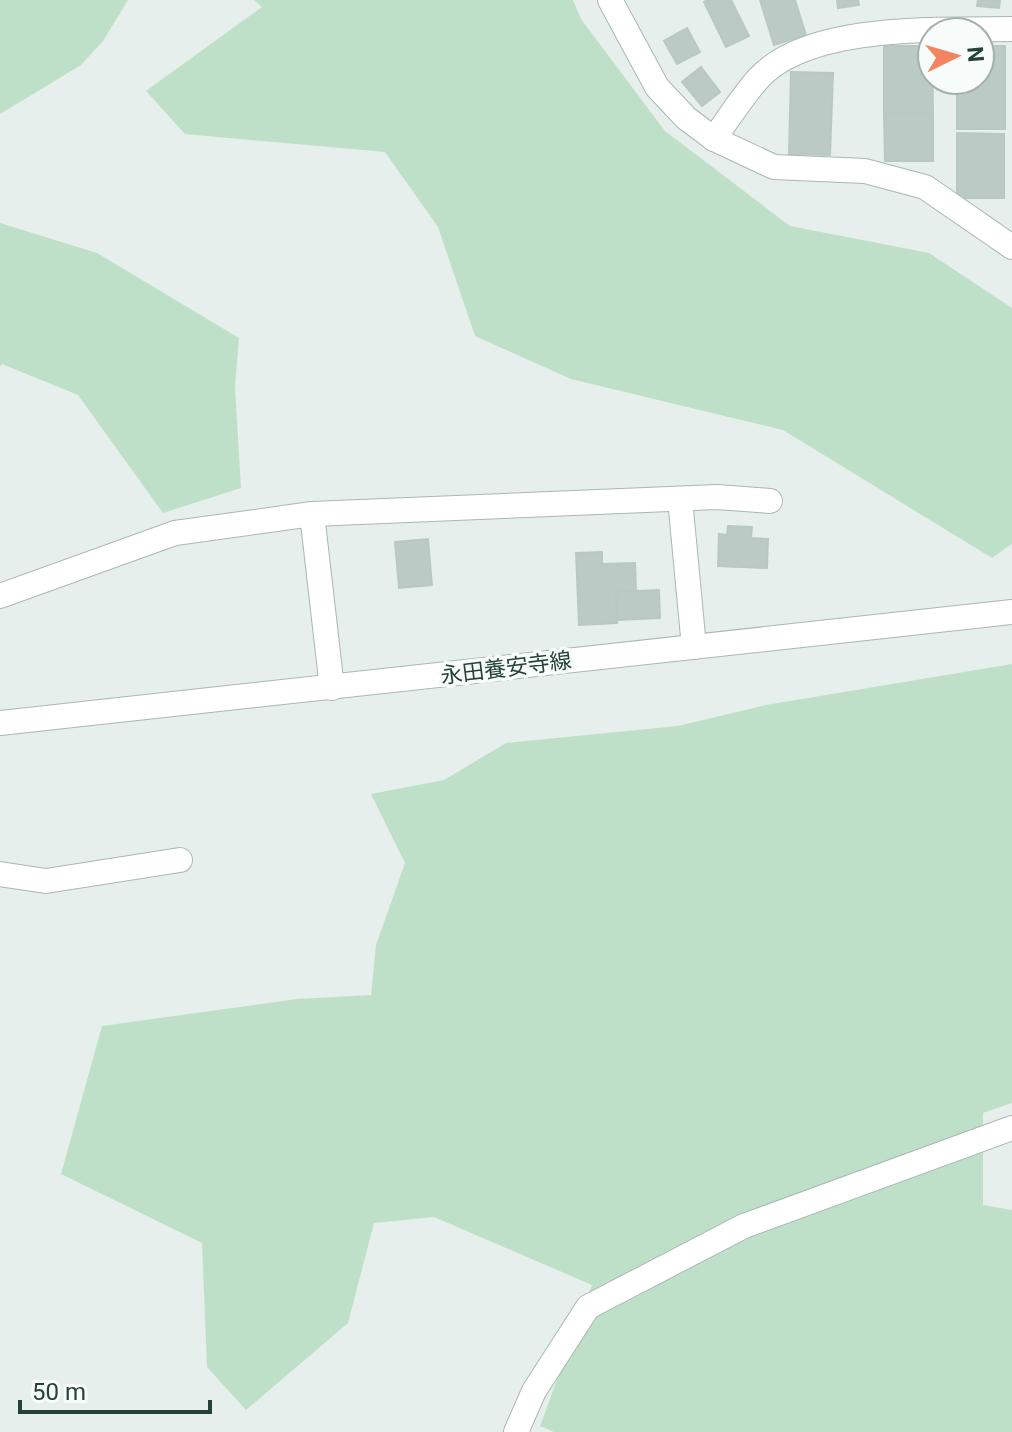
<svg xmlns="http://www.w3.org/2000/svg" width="1012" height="1432" font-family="Roboto,'Noto Sans JP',sans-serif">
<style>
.green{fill:#bfe0c8}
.building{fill:#bbcac4;stroke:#b8c9c2;stroke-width:2}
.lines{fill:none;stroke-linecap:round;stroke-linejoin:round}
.minor-casing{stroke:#a8b8b2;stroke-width:26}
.minor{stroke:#fff;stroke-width:24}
.labels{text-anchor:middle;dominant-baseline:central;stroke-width:7;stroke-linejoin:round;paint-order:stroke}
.street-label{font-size:22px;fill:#24423a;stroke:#f7fbf9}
</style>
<rect width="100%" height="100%" fill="#e6efeb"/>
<g class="green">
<path d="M0 0H128L103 41 81 65 0 114Z"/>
<path d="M254 0H573L581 19 665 131 790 226 929 253 1012 308V544L992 558 783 430 571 379 475 336 438 227 385 152 185 134 146 91 262 7Z"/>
<path d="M0 223 97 253 239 338 235 387 241 488 163 513 78 395 2 364 0 367Z"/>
<path d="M1012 664V1103L983 1113V1205L1012 1210V1432H554L540 1426 592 1285 434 1217 374 1223 348 1323 246 1410 207 1367 202 1243 61 1174 102 1026 297 999 371 995 376 945 405 863 371 794 444 780 506 743 678 726 766 705Z"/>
</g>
<g class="building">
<path d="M708 0H731L749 36 726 47 704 2Z"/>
<path d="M760 0H795L806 35 774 45Z"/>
<path d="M837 0H858L859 5 838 8Z"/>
<path d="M978 0H1000L999 8 977 6Z"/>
<path d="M687 28 700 52 677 64 664 41Z"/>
<path d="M884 46H932L933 114H884Z"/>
<path d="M980 46H1005V129H957V80H980Z"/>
<path d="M701 67 720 92 702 106 682 82Z"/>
<path d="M791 72 833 73 830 155 789 154Z"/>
<path d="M884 114H933V161H885Z"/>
<path d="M957 133 1004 134V198H957Z"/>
<path d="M728 526 752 527 751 538 768 539 767 568 718 566 719 534 727 535Z"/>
<path d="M428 539 432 585 399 588 395 542Z"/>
<path d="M602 552V564L635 563 636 591 616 592 617 623 579 625 576 553Z"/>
<path d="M659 590 660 618 617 620 616 592Z"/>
</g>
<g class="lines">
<defs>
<g id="minor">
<path d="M610 0 657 87 686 118 714 139 774 167 865 171 925 187 1012 247"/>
<path d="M714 139C728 119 742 97 758 79 808 23 942 30 1012 29"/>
<path d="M680 499 694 647"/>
<path d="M312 514 332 688"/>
<path d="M0 596 175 533 312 514 717 497 770 501"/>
<path d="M0 723 1012 612"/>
<path d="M0 874 46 881 180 860"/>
<path d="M516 1432 534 1391 588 1307 744 1226 1012 1128"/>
</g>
</defs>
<use href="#minor" class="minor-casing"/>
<use href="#minor" class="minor"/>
</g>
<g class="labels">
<g class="street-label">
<text transform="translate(506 668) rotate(-7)">永田養安寺線</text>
</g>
</g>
<g transform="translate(956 56) rotate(85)"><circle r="38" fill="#f7fbf9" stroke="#a3b1ad" stroke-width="2"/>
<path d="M0-6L14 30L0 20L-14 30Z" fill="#f4845f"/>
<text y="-12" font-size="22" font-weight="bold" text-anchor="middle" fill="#24423a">N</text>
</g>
<path d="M20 1400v12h190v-12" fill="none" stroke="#24423a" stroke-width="4"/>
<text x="32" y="1400" font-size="24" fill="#24423a" stroke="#f7fbf9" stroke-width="6" paint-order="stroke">50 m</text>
</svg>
